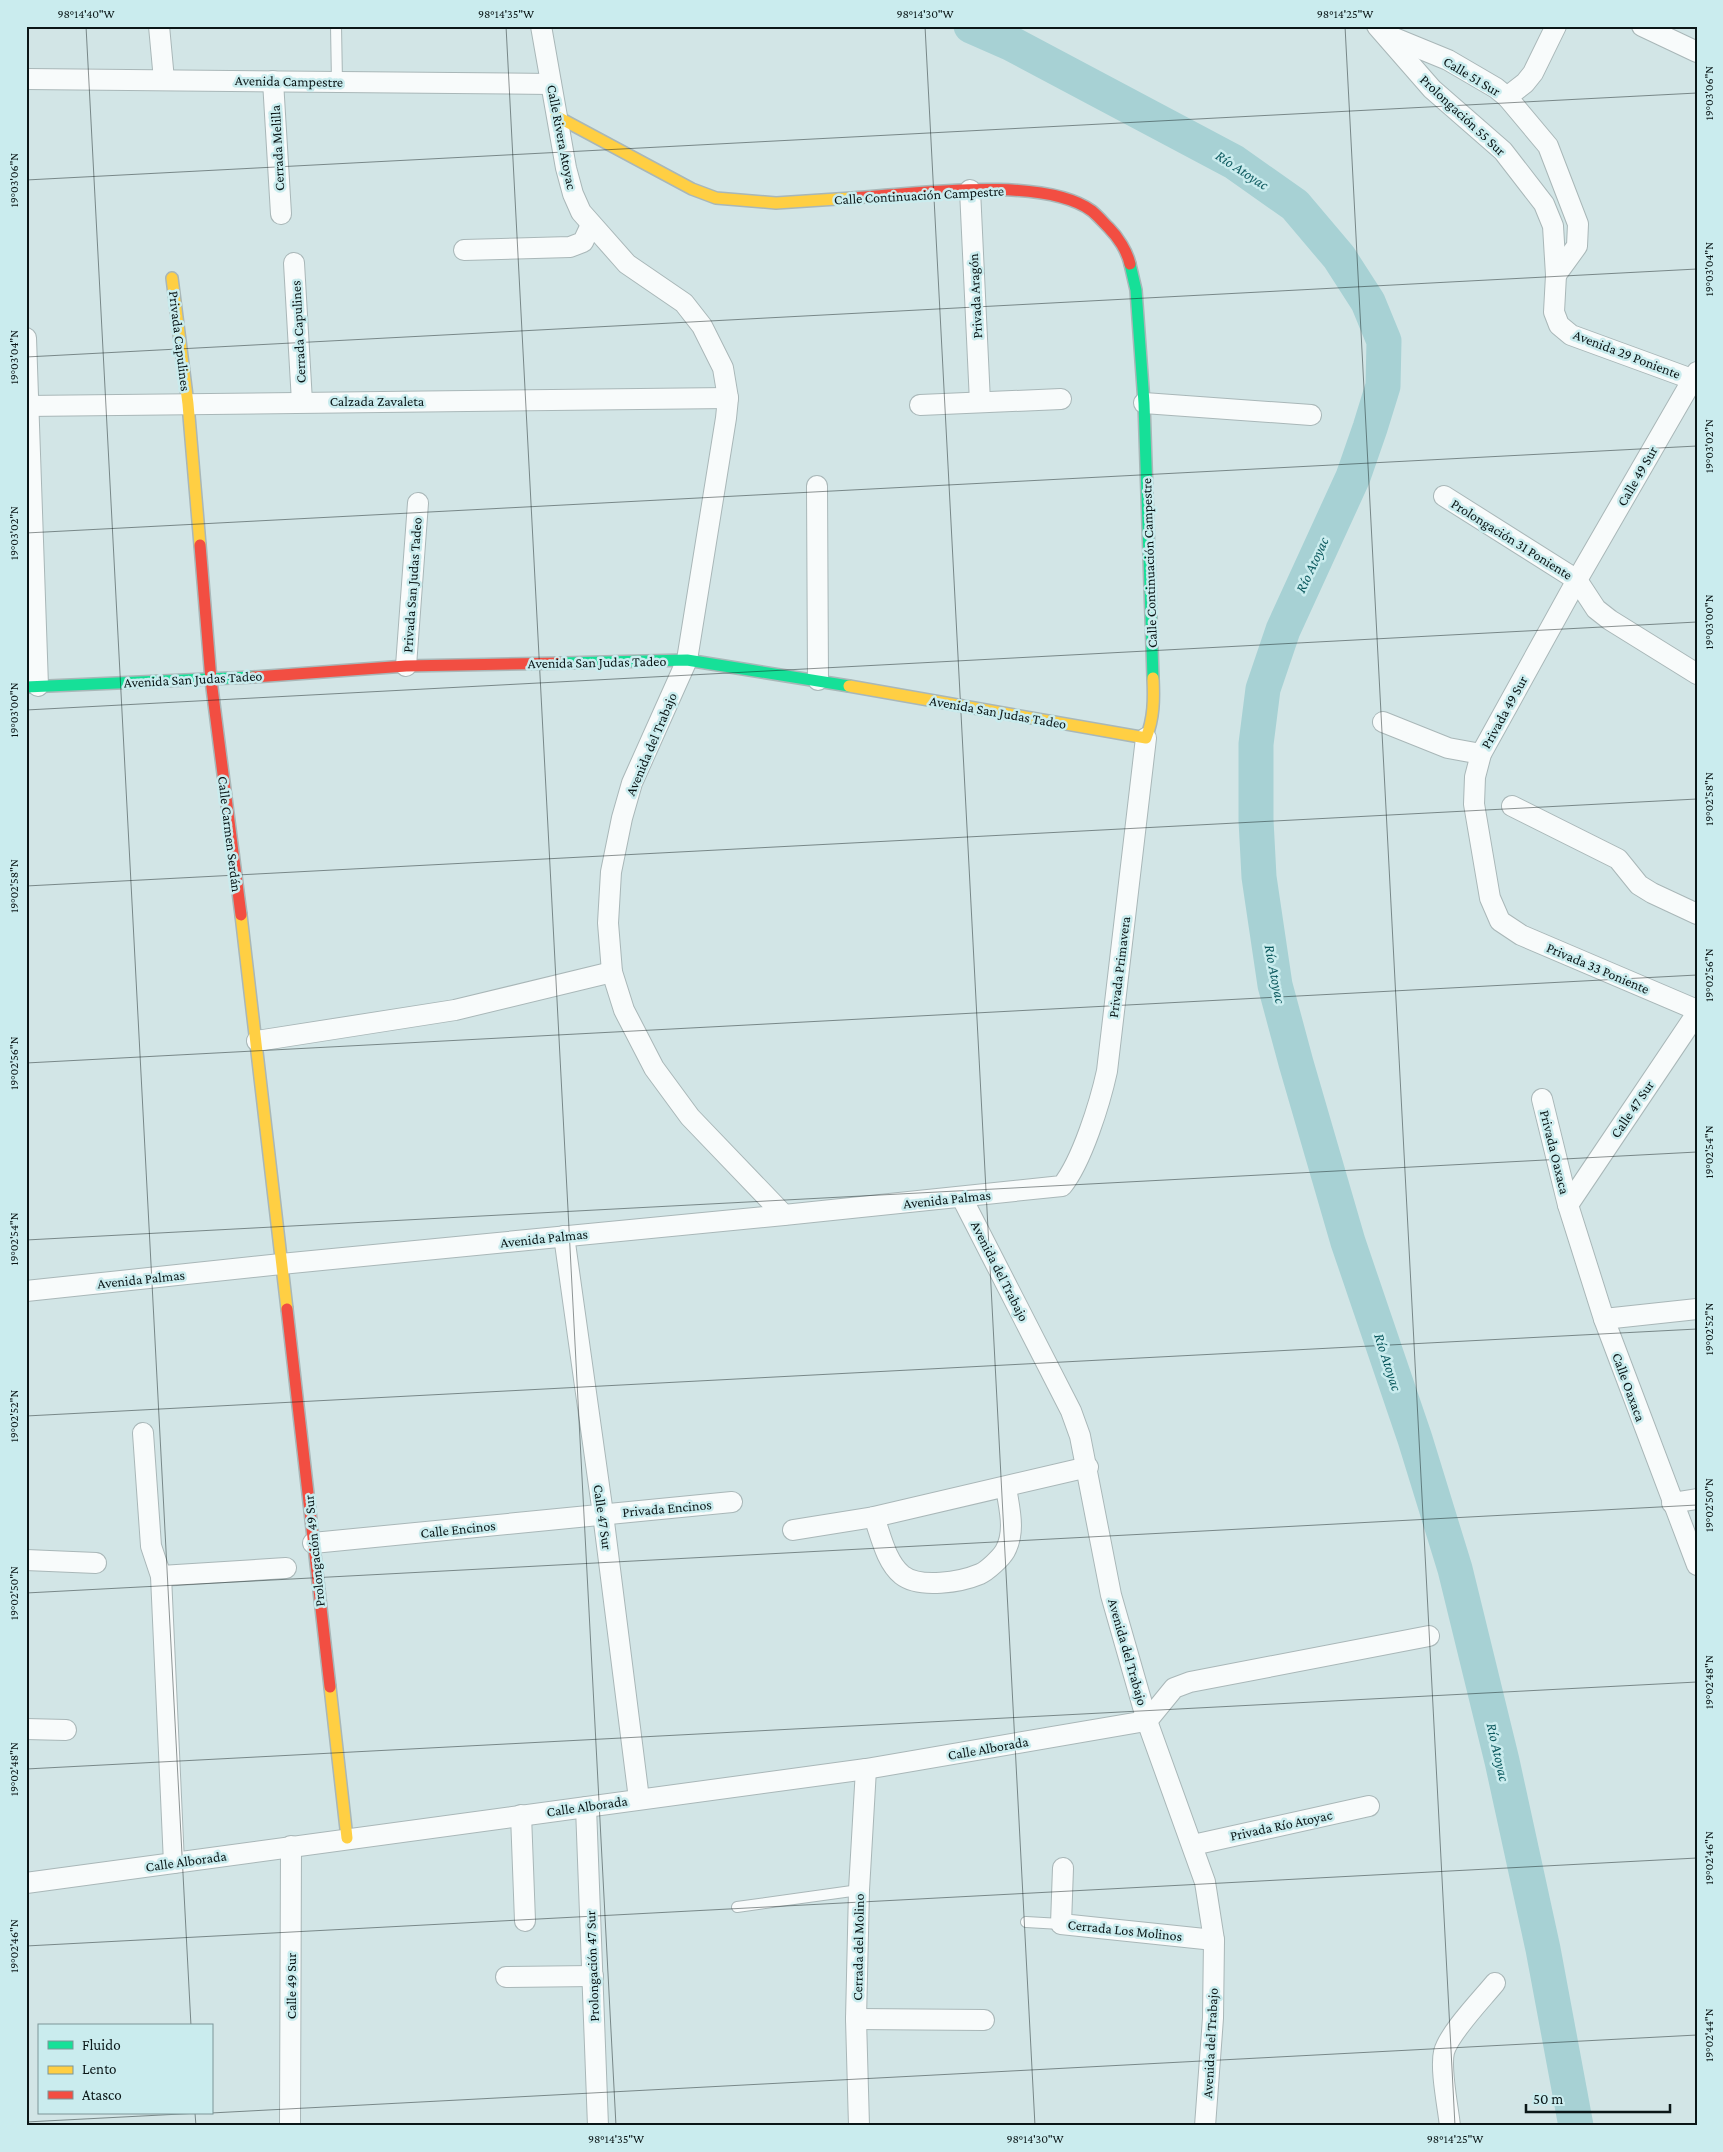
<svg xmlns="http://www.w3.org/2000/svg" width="1723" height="2152" font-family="'Crimson Pro',serif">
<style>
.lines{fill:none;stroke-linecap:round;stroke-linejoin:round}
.river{stroke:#a7d1d4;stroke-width:35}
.lane-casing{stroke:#a9b7b8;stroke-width:12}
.street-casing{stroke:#a9b7b8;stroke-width:22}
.fast-casing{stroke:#a9b7b8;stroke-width:14}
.slow-casing{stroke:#a9b7b8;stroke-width:14}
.jam-casing{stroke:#a9b7b8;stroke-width:14}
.lane{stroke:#f8fbfb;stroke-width:10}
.street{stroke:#f8fbfb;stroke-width:20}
.fast{stroke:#16e098;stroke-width:11}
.slow{stroke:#ffcf43;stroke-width:11}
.jam{stroke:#f24e42;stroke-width:11}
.ticks{fill:none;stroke:#0a1617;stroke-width:1;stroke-opacity:0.45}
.labels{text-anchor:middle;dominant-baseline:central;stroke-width:5;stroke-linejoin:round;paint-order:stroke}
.street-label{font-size:14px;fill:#0a1617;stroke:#caecee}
.water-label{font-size:15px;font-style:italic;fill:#0b585d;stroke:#caecee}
.neatline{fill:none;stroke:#0a1617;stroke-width:2}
.ticks-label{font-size:12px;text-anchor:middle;fill:#0a1617}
</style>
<rect width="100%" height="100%" fill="#d2e5e6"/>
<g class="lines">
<path class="river" d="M971 26 1012 44 1234 162 1295 205 1339 257 1368 302 1384 341 1383 386 1370 428 1353 477 1283 630 1263 689 1256 744V820L1259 877 1275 985 1296 1063 1348 1242 1415 1439 1455 1569 1502 1761 1543 1949 1576 2126"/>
<defs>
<g id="lane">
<path d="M336 26 337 82"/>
<path d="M737 1907 859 1890"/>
<path d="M1026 1922 1061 1924"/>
</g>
<g id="street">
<path d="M159 26 164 80"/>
<path d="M541 26 566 168 573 194 581 212 627 264 684 303 702 326 723 368 728 398 726 418 687 660 632 783 622 818 611 872 608 923 612 972 624 1010 654 1068 690 1117 784 1215"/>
<path d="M1377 26 1432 89 1503 151 1544 204 1553 226 1556 275 1554 312 1559 325 1571 335 1697 381"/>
<path d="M1642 26 1697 52"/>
<path d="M1387 35 1448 60 1496 88 1507 97 1548 146 1578 224 1577 246 1556 275"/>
<path d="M26 79 551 84"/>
<path d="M273 81 281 214"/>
<path d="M1507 97 1525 83 1533 73 1556 26"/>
<path d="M970 190 980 402"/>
<path d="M464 250 570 247 583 242 591 225"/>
<path d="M294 263 302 402"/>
<path d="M26 338 38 686"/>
<path d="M1697 372 1577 580 1481 754 1475 777 1474 804 1490 898 1500 921 1521 935 1697 1010"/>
<path d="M1144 403 1311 415"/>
<path d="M920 405 1061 399"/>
<path d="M26 406 728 398"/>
<path d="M817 486 818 680"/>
<path d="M1444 496 1577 580 1596 609 1610 620 1697 674"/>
<path d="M406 666 418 503"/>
<path d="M1383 722 1448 748 1481 754"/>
<path d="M1512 806 1618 859 1639 885 1652 893 1697 914"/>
<path d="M257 1041 455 1010 612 972"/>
<path d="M1542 1099 1568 1205 1604 1319 1697 1565"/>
<path d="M962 1198 1071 1411 1080 1436 1111 1595 1147 1721 1205 1882 1214 1940 1213 2018 1205 2126"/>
<path d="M1568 1205 1697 1013"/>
<path d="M564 1236 603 1514 639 1799"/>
<path d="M26 1291 281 1264 784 1215 1062 1186C1082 1161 1100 1103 1107 1071L1146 738"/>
<path d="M1604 1319 1697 1309"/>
<path d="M143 1433 151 1546 161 1576 174 1863"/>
<path d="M1672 1503 1697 1499"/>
<path d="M874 1517C881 1536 886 1562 902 1575 920 1589 961 1582 980 1574 987 1571 1001 1558 1005 1551 1016 1531 1009 1508 1006 1487"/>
<path d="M793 1530 874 1517 1088 1467"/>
<path d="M313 1543 732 1502"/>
<path d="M26 1560 96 1563"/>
<path d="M161 1576 286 1568"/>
<path d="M26 1729 66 1730"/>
<path d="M586 1807 598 2126"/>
<path d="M521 1815 525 1921"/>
<path d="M1193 1845 1369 1806"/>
<path d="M1063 1868 1061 1924 1214 1940"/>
<path d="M26 1883 866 1769 1140 1722 1147 1721 1174 1688 1190 1682 1429 1636"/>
<path d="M506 1977 593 1976"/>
<path d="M856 2019 984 2020"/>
<path d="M290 2126 291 1846"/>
<path d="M859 2126 856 2019 859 1890 866 1769"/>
<path d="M1450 2126C1448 2107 1440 2069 1444 2052 1449 2033 1482 1999 1495 1983"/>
</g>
<g id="fast">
<path d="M1130 264 1136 290 1144 403 1153 678"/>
<path d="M563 663 687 660 849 686"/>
<path d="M26 687 253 677"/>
</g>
<g id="slow">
<path d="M556 116 692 189 716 198 776 203 852 198"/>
<path d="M172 278 188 404 200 545"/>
<path d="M849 686 1146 738C1154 718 1154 699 1153 678"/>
<path d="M241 915 287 1309"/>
<path d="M330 1687 347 1838"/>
</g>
<g id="jam">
<path d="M852 198C913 194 1043 175 1092 211 1098 216 1104 223 1109 228 1118 237 1127 251 1130 264"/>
<path d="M200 545 211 680 241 915"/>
<path d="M253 677 406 666 563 663"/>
<path d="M287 1309 330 1687"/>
</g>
</defs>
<use href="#lane" class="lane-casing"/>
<use href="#street" class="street-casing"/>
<use href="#fast" class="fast-casing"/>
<use href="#slow" class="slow-casing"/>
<use href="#jam" class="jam-casing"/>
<use href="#lane" class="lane"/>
<use href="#street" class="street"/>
<use href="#fast" class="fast"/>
<use href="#slow" class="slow"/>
<use href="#jam" class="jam"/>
</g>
<path class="ticks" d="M86 26 191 2026M506 26 616 2126M925 26 1035 2126M1345 26 1455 2126M26 180 1697 93M26 357 1697 269M26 533 1697 446M26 710 1697 622M26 886 1697 799M26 1063 1697 975M26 1240 1697 1152M26 1416 1697 1329M26 1593 1697 1505M26 1769 1697 1682M26 1946 1697 1858M195 2113 196 2126M211 2113 1697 2035M26 2122 200 2113"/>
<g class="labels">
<g class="street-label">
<text transform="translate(1472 76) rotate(31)">Calle 51 Sur</text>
<text transform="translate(289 81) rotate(1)">Avenida Campestre</text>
<text transform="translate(1463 115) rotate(43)">Prolongación 55 Sur</text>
<text transform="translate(562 137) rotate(79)">Calle Rivera Atoyac</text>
<text transform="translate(277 148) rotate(-93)">Cerrada Melilla</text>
<text transform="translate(919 195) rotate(-3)">Calle Continuación Campestre</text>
<text transform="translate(975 296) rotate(-93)">Privada Aragón</text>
<text transform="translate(298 332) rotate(-93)">Cerrada Capulines</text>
<text transform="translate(180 341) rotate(83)">Privada Capulines</text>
<text transform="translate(1627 354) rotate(21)">Avenida 29 Poniente</text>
<text x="377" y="401">Calzada Zavaleta</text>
<text transform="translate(1637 476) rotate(-60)">Calle 49 Sur</text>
<text transform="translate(1512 539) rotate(32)">Prolongación 31 Poniente</text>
<text transform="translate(1149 563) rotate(-92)">Calle Continuación Campestre</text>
<text transform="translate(412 585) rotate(-86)">Privada San Judas Tadeo</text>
<text transform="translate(597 662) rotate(-1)">Avenida San Judas Tadeo</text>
<text transform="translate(193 679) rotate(-3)">Avenida San Judas Tadeo</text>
<text transform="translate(998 712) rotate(10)">Avenida San Judas Tadeo</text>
<text transform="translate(1504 712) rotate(-61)">Privada 49 Sur</text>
<text transform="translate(651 744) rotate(-67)">Avenida del Trabajo</text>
<text transform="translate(230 834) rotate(83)">Calle Carmen Serdán</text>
<text transform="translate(1119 967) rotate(-83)">Privada Primavera</text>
<text transform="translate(1598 968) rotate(23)">Privada 33 Poniente</text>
<text transform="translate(1632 1109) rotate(-56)">Calle 47 Sur</text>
<text transform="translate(1555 1152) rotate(76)">Privada Oaxaca</text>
<text transform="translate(947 1199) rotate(-6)">Avenida Palmas</text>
<text transform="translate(544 1238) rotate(-6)">Avenida Palmas</text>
<text transform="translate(1000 1271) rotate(63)">Avenida del Trabajo</text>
<text transform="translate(141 1279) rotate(-6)">Avenida Palmas</text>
<text transform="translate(1629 1387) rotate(70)">Calle Oaxaca</text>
<text transform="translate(667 1508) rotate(-5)">Privada Encinos</text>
<text transform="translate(603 1517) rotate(82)">Calle 47 Sur</text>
<text transform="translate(458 1529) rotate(-6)">Calle Encinos</text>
<text transform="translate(314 1551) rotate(-96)">Prolongación 49 Sur</text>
<text transform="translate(1128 1652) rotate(74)">Avenida del Trabajo</text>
<text transform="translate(988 1748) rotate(-10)">Calle Alborada</text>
<text transform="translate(587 1806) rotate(-8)">Calle Alborada</text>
<text transform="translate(1281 1825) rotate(-12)">Privada Río Atoyac</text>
<text transform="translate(186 1861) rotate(-8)">Calle Alborada</text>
<text transform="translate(1125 1930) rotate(6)">Cerrada Los Molinos</text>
<text transform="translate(858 1947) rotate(-89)">Cerrada del Molino</text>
<text transform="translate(592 1966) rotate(-92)">Prolongación 47 Sur</text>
<text transform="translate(291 1986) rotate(-90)">Calle 49 Sur</text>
<text transform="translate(1210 2043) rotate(-87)">Avenida del Trabajo</text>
</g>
<g class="water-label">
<text transform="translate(1242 170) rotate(33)">Río Atoyac</text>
<text transform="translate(1312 565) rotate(-65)">Río Atoyac</text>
<text transform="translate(1275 974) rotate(79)">Río Atoyac</text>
<text transform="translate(1388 1362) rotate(72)">Río Atoyac</text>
<text transform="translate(1498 1752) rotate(77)">Río Atoyac</text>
</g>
</g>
<rect width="1723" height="2152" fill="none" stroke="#caecee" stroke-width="55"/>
<rect x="38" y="2024" width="175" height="90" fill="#caecee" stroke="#7d9698"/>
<rect x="48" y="2041" width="25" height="8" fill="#16e098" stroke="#7d9698"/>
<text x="82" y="2050" font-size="15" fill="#0a1617">Fluido</text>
<rect x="48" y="2066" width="25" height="8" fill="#ffcf43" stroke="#7d9698"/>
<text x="82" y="2074" font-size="15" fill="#0a1617">Lento</text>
<rect x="48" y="2091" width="25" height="8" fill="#f24e42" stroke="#7d9698"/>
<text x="82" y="2100" font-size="15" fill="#0a1617">Atasco</text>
<path d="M1526 2104v8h144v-8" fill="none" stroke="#0a1617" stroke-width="2.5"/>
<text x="1533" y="2104" font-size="15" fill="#0a1617" stroke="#caecee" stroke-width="4" paint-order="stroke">50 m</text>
<rect x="28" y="28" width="1668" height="2096" class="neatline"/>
<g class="ticks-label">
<text x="86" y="18">98°14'40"W</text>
<text x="506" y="18">98°14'35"W</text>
<text x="925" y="18">98°14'30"W</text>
<text x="1345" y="18">98°14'25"W</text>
<text transform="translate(1709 93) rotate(-90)" y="4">19°03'06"N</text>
<text transform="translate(14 180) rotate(-90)" y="4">19°03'06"N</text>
<text transform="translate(1709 269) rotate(-90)" y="4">19°03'04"N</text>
<text transform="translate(14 357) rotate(-90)" y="4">19°03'04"N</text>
<text transform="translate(1709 446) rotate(-90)" y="4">19°03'02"N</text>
<text transform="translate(14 533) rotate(-90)" y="4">19°03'02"N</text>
<text transform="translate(1709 622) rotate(-90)" y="4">19°03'00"N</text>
<text transform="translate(14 710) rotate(-90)" y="4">19°03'00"N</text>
<text transform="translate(1709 799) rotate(-90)" y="4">19°02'58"N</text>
<text transform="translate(14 886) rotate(-90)" y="4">19°02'58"N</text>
<text transform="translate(1709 975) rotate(-90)" y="4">19°02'56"N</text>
<text transform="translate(14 1063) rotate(-90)" y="4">19°02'56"N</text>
<text transform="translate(1709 1152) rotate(-90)" y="4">19°02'54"N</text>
<text transform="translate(14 1239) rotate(-90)" y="4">19°02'54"N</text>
<text transform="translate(1709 1329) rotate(-90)" y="4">19°02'52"N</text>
<text transform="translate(14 1416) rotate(-90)" y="4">19°02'52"N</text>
<text transform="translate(1709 1505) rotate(-90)" y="4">19°02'50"N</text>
<text transform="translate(14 1593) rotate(-90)" y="4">19°02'50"N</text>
<text transform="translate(1709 1682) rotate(-90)" y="4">19°02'48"N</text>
<text transform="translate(14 1769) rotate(-90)" y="4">19°02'48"N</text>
<text transform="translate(1709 1858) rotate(-90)" y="4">19°02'46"N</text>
<text transform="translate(14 1946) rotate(-90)" y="4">19°02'46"N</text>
<text transform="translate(1709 2035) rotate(-90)" y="4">19°02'44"N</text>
<text x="616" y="2143">98°14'35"W</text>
<text x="1035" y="2143">98°14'30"W</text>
<text x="1455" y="2143">98°14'25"W</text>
</g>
</svg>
